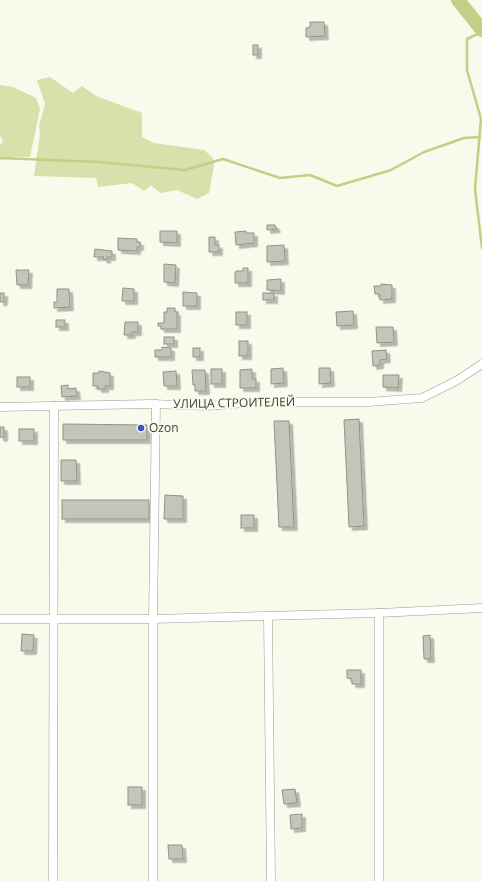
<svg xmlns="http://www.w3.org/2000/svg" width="482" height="881" viewBox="0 0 482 881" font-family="'Open Sans',sans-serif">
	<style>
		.green { fill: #d6e1ac }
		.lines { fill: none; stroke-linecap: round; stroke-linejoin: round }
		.stream { stroke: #c2d086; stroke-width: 2.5 }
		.river { stroke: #c2d086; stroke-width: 14 }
		.building { fill: #c2c5b7; stroke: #909386; filter: url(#shadow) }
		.street-casing { stroke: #999c8e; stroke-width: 9 }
		.street { stroke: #fff; stroke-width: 8 }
		.poi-dot { fill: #3656c7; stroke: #f7fbec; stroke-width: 1.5 }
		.labels { text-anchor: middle; stroke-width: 4; stroke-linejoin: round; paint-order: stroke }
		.street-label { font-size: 12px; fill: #3c3d37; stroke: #f7fbec }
		.poi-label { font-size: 12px; fill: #3c3d37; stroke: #f7fbec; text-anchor: start }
	</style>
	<defs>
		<filter id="shadow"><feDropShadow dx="3.5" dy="3.5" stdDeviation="0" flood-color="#0004"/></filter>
	</defs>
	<rect width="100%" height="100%" fill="#f7fbec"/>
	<g class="green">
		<polygon points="50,77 73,93 82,86 96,96 142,113 142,137 154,143 204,150 213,158 214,166 209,193 197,199 177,190 160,193 151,185 144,191 132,183 98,187 96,178 34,176 40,134 39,125 45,104 37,80"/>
		<polygon points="0,85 13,87 36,98 40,109 30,157 6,157 0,161 0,145 3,141 0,136"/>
	</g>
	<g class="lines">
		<g class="stream">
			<polyline points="482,32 467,39 467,70 481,119 475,189 482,248"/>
			<polyline points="0,158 99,162 185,170 223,159 280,178 310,175 337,186 391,170 424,152 447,144 464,138 480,137"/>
		</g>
		<polyline class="river" points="458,0 482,30"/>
	</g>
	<g class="building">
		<polygon points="310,22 324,22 325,36 306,37 306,28 310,27"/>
		<rect x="253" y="45" width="5" height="10"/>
		<polygon points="267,225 275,225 277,229 267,230"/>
		<polygon points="160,231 177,231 177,243 160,242"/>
		<polygon points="246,231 246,233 254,233 254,243 236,245 235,232"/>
		<polygon points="209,237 215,237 215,245 219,245 219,252 209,252"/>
		<polygon points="118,238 137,239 137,242 140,242 140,247 137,247 137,251 118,250"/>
		<polygon points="284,245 285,261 267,262 267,246"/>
		<polygon points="95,249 112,251 112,257 107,257 107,260 103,259 104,257 94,257"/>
		<polygon points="164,264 176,265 175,283 164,282"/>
		<polygon points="243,268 248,268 248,283 235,283 235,273 236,271 243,271"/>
		<polygon points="16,270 29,270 28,285 17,285"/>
		<polygon points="281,279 281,291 267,290 267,280"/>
		<polygon points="381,284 392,285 392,299 380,300 380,294 375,294 374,286 381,286"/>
		<polygon points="123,288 134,289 134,301 122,301"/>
		<polygon points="57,289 69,289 70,307 54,308 54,302 57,302"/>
		<polygon points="183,292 197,293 197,306 183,306"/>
		<rect x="0" y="293" width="4" height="9"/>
		<rect x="263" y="293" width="11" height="7"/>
		<polygon points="167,308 175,308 175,312 177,312 177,329 161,329 161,326 158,326 158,323 164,323 164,312 167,312"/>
		<polygon points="353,311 354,325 337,326 336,312"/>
		<rect x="236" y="312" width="11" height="13"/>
		<rect x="56" y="320" width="9" height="7"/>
		<polygon points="125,322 138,322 138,332 132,332 132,335 124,335"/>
		<polygon points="376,327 393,327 394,342 377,343"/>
		<rect x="164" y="337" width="10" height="7"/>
		<rect x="239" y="341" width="9" height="15"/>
		<polygon points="162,347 171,348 171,357 155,357 155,350 162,350"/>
		<rect x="193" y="348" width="7" height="9"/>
		<polygon points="386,350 387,359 380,360 380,365 373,366 372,351"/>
		<polygon points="283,368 284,383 271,384 271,369"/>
		<polygon points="319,368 330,368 331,383 319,384"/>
		<rect x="211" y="369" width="11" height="15"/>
		<polygon points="252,369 252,379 256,379 256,388 240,388 240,370"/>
		<polygon points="192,370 205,370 206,391 195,391 195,385 193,385"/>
		<polygon points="99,371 110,373 110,386 105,386 105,389 98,389 98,386 93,386 93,373 99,373"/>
		<polygon points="176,371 177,386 164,386 163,372"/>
		<polygon points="383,375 399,375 398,388 383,387"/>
		<rect x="17" y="377" width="13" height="10"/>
		<polygon points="68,385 68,389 76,388 77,396 62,397 61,386"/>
		<polygon points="359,419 364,526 349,527 344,420"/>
		<polygon points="274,421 289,421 294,527 279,527"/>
		<polygon points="63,424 147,425 147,440 63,440"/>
		<polygon points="0,427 4,427 4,438 0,437"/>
		<rect x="19" y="429" width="15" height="12"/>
		<polygon points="61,460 76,460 77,481 61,481"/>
		<polygon points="165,495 183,496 183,519 164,519"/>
		<rect x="62" y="500" width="87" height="19"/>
		<rect x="241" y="515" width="13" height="13"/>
		<polygon points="22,634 34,635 33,651 21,651"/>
		<polygon points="430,635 431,659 424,659 423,636"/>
		<polygon points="347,670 361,670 361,684 352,684 352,679 347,678"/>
		<rect x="128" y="787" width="14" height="18"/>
		<polygon points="295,789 297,803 284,804 282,790"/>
		<polygon points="302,814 302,828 291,829 290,815"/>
		<polygon points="168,845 182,845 183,859 169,859"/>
	</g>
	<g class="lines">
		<g class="street-casing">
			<g id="street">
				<polyline points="0,407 151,404 206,406 260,402 368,402 422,398 456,381 482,364"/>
				<polyline points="379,613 379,881"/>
				<polyline points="268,616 271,881"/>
				<polyline points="0,619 153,619 379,613 482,608"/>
				<polyline points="53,881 54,406"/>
				<polyline points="153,881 153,619 156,404"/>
			</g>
		</g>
		<use href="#street" class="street"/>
	</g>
	<circle class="poi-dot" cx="141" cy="428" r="4"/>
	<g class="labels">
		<g class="street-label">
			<text transform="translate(234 403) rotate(-1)" y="4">УЛИЦА СТРОИТЕЛЕЙ</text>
		</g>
		<g class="poi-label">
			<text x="149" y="432">Ozon</text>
		</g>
	</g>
</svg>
